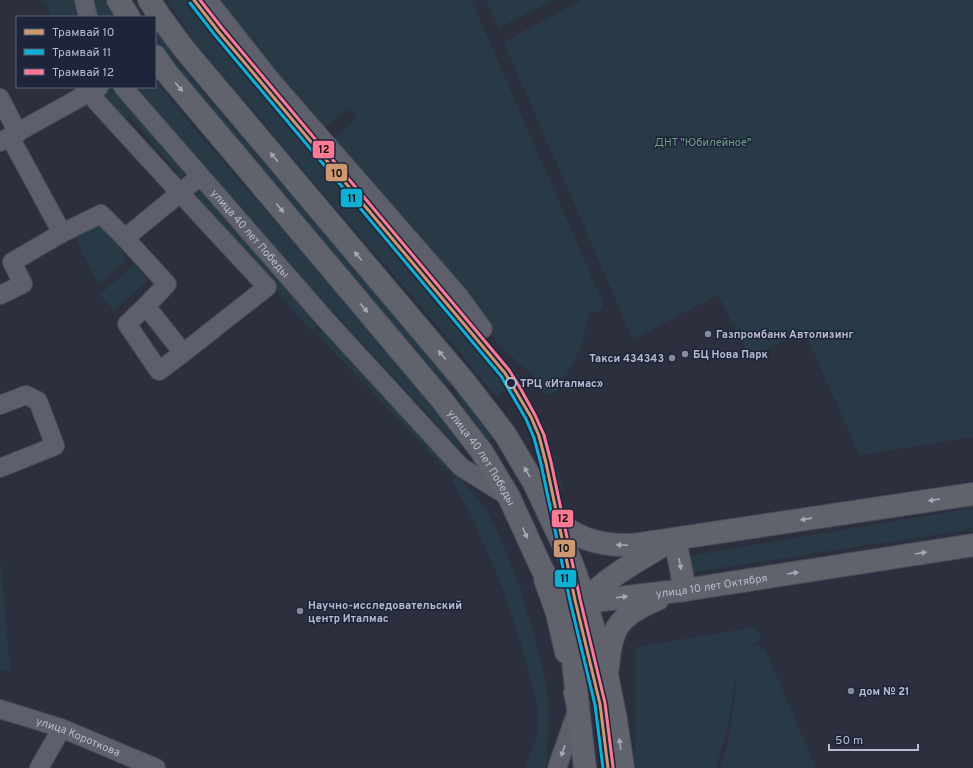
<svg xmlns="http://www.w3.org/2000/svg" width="973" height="768" viewBox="0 0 973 768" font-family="Overpass,sans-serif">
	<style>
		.green { fill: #283a45 }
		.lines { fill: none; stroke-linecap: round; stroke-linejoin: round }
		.minor-casing { stroke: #494c57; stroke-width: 20 }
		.major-casing { stroke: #4a4d5a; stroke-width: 24 }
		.minor { stroke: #5d606b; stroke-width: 18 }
		.major { stroke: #60626c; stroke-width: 22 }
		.tram-1-casing { stroke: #1e243a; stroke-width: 6 }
		.tram-2-casing { stroke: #1e243a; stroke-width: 6 }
		.tram-3-casing { stroke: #1e243a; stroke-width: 6 }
		.tram-1 { stroke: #cd976f; stroke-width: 3 }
		.tram-2 { stroke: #0dafd3; stroke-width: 3 }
		.tram-3 { stroke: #fe7a93; stroke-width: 3 }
		.oneway { fill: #a6a9ba }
		.oneway2 { fill: #a5a9ba }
		.poi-dot { fill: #868a9c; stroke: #1e243a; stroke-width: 1.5 }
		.stop-dot { fill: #1e243a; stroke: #b7bbce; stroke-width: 2 }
		.labels { text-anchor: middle; stroke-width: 3; stroke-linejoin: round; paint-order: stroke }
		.park-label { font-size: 11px; fill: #6ca183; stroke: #1e243a }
		.street-label { font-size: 11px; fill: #b7bbce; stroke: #1e243a }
		.poi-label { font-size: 11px; font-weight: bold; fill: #b7bbce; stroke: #1e243a; text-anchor: start }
		.stop-label { font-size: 11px; font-weight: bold; fill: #b7bbce; stroke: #1e243a; text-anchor: start }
		.line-badge { stroke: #1e243a; stroke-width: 1.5 }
		.pale-badge-label { font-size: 11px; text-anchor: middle; font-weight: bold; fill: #111 }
	</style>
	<rect width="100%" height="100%" fill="#2c303e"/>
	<g class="green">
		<polygon points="43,0 79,0 83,17 52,17"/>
		<polygon points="92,0 106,0 116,17 97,17"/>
		<polygon points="166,0 201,0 455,300 491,350 520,376 496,397 447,337 321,191 197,45"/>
		<polygon points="216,0 471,0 603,303 601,309 597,312 590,311 580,349 558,390 546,396 532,374 498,345 489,328 331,141 357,117 349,108 321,130"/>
		<polygon points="486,0 553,0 499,28"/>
		<polygon points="582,0 973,0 973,437 860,455 804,331 750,357 718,295 633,339 504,42"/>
		<polygon points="155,27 178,63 441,370 452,384 449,387 436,374 172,67 155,41"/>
		<polygon points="155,80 193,127 394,358 462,446 459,448 201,169 134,87 155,87"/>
		<polygon points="110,90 117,92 320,324 311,331 130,117 123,122 101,93"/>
		<polygon points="100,222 119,244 125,261 98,284 74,234"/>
		<polygon points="134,264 148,280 114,310 100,295"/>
		<polygon points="325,328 451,467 447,471 318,335"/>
		<polygon points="459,393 493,438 489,441 455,395"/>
		<polygon points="540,422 555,461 564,492 554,479 536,424"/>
		<polygon points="457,476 486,509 501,540 521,590 544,672 549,709 546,768 525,768 537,737 537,701 521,645 505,593 475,523 452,480"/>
		<polygon points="973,508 973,529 692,572 689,556"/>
		<polygon points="0,555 10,672 0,669"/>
		<polygon points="756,627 761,638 752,646 758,645 765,649 816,768 721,768 731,730 737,670 727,728 716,768 635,768 636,647"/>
	</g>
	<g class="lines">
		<g class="minor-casing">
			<g id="minor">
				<polyline points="84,0 88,17"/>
				<polyline points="208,0 271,80 433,266 459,296 483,329"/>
				<path id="s1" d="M123,87L326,320L461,467L509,497"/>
				<polyline points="0,98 18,133"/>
				<polyline points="10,137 62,233 101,214 125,238 180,193 96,101 90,92"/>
				<polyline points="0,142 99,87"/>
				<polyline points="125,238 167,284 146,306 183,353 267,287 180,193 200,176"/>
				<polyline points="0,295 23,284 12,262 62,233"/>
				<polyline points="146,306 127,324 159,371 183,353"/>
				<polyline points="0,405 26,395 38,401 55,446 0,468"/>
				<path id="s2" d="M0,709L61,728L156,768"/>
				<polyline points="39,768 55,740 61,728"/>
				<polyline points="557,768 578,708"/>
			</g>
		</g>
		<g class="major-casing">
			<g id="major">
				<polyline points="118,0 129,17"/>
				<polyline points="149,0 161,18 184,49 464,381 505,434 534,483 571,561 586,602 607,675 616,720 623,768"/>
				<path id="s3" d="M155,56L166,72L442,400L482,452L509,497L542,569L549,581L564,596L580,601L586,602L685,590L973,545"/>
				<path d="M552,515C572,539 603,546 633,545L973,494"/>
				<polyline points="675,539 685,590"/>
				<polyline points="545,579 557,613 566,652"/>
				<path d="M608,667C611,626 620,615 658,599"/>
				<polyline points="575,693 578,707 585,768"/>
				<path d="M578,707C576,685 570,650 574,628C581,587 636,563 667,543"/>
			</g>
		</g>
		<use href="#minor" class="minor"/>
		<use href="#major" class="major"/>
		<g class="tram-1-casing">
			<polyline id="tram-1" points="194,0 218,31 505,373 531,417 539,436 546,463 575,600 600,704 608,768"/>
		</g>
		<g class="tram-2-casing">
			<polyline id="tram-2" points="190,3 214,34 501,376 526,419 534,438 541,464 570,601 595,705 603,768"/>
		</g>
		<g class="tram-3-casing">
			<polyline id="tram-3" points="200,0 222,28 509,370 519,386 535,415 544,435 551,462 580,599 605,703 613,767"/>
		</g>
		<use href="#tram-1" class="tram-1"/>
		<use href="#tram-2" class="tram-2"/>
		<use href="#tram-3" class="tram-3"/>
	</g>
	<defs><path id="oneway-solid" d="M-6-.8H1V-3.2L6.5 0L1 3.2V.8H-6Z"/></defs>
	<g class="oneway">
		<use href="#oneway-solid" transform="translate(179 87) rotate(50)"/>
		<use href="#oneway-solid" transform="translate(274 157) rotate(-130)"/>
		<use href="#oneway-solid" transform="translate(280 208) rotate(50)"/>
		<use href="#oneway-solid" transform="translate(358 256) rotate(-130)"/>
		<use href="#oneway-solid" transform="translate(364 308) rotate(50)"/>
		<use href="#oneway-solid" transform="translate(442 355) rotate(-130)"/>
		<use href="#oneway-solid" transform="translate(527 472) rotate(-120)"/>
		<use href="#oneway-solid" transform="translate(934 500) rotate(171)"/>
		<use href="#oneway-solid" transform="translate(806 519) rotate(172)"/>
		<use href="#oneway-solid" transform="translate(525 533) rotate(66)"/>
		<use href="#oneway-solid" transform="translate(622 545) rotate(-178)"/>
		<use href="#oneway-solid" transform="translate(921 553) rotate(-9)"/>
		<use href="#oneway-solid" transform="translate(680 564) rotate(79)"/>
		<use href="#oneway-solid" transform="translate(793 573) rotate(-9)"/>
		<use href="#oneway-solid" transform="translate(622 597) rotate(-7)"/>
		<use href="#oneway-solid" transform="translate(620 744) rotate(-98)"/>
	</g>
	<use class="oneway2" href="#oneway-solid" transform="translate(563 751) rotate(109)"/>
	<g class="poi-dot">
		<circle cx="708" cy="334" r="4"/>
		<circle cx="685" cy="354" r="4"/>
		<circle cx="672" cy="358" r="4"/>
		<circle cx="300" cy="611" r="4"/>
		<circle cx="851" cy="691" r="4"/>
	</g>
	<circle class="stop-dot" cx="511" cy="383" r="5"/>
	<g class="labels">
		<g class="park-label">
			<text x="703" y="146">ДНТ "Юбилейное"</text>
		</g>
		<g class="street-label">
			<text dy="4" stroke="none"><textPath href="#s1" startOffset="194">улица 40 лет Победы</textPath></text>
			<text dy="4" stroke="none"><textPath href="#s3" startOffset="518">улица 40 лет Победы</textPath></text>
			<text dy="4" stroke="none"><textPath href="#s3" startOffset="830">улица 10 лет Октября</textPath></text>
			<text dy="4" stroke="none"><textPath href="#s2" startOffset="83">улица Короткова</textPath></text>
		</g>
		<g class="poi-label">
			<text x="716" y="338">Газпромбанк Автолизинг</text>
			<text x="693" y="358">БЦ Нова Парк</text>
			<text x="664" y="362" text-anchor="end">Такси 434343</text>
			<text x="308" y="609">Научно-исследовательский<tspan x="308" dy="13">центр Италмас</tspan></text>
			<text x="859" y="695">дом № 21</text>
		</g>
		<g class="stop-label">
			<text x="520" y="387">ТРЦ «Италмас»</text>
		</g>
	</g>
	<g class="line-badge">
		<rect x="312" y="140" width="23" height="19" rx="4" fill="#fe7a93"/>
		<rect x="325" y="163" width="23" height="19" rx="4" fill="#cd976f"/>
		<rect x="340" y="188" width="23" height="20" rx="4" fill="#0dafd3"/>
		<rect x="551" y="509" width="23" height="19" rx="4" fill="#fe7a93"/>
		<rect x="553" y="539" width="23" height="19" rx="4" fill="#cd976f"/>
		<rect x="554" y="569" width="23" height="19" rx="4" fill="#0dafd3"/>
	</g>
	<g class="pale-badge-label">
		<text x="324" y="153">12</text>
		<text x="337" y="177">10</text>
		<text x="352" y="202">11</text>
		<text x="563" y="522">12</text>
		<text x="564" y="552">10</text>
		<text x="565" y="582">11</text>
	</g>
	<rect x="16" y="16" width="140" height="72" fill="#1e243a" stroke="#5b6075"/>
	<rect x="24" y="29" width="20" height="6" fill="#cd976f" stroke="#5b6075"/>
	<text x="52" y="36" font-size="12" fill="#b7bbce">Трамвай 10</text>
	<rect x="24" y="49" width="20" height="6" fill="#0dafd3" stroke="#5b6075"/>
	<text x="52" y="56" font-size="12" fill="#b7bbce">Трамвай 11</text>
	<rect x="24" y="69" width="20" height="6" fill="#fe7a93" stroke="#5b6075"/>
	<text x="52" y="76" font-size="12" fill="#b7bbce">Трамвай 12</text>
	<path d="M829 744v6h89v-6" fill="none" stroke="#b7bbce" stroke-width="2"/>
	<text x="835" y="744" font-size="12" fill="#b7bbce" stroke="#1e243a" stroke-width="3" paint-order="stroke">50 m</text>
</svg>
